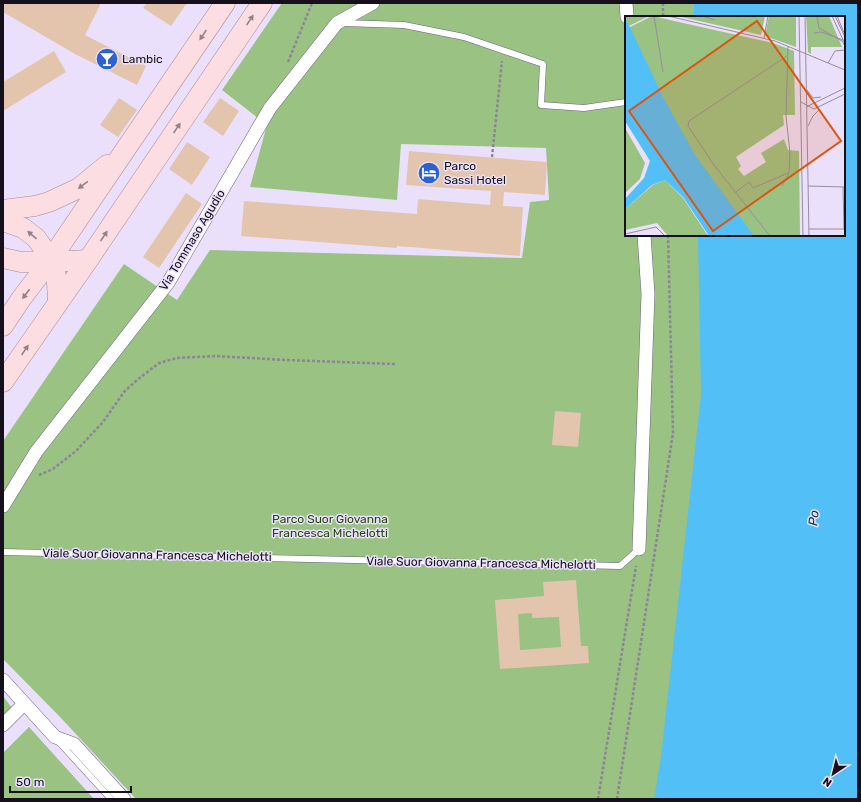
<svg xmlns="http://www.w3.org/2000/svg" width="861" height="802" viewBox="0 0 861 802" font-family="Rubik,sans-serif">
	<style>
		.green { fill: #99c283 }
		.water { fill: #53bff7 }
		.building { fill: #e3c5ae; fill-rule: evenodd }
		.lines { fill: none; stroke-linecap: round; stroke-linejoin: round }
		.lane-casing { stroke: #6d617d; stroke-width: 7 }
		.street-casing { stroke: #6d617d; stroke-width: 14 }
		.primary-casing { stroke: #aa868f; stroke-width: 21 }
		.path { stroke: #8d8498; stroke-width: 2.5; stroke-dasharray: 3 2; stroke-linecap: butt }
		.lane { stroke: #fff; stroke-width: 6 }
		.street { stroke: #fff; stroke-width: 13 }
		.primary { stroke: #fcdde2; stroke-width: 20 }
		.oneway { fill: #948188 }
		.labels { text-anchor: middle; stroke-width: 3; stroke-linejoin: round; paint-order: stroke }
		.poi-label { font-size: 12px; fill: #15101b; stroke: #ebe0fb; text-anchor: start }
		.street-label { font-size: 12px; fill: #15101b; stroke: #ebe0fb }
		.park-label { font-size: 12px; fill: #26470c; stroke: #ebe0fb }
		.water-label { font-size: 13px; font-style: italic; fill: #013249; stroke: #ebe0fb }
		.inset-road { fill: none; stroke: #958da1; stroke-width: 1 }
		.view { fill: #dd550d; fill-opacity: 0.15; stroke: #dd550d; stroke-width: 2 }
		.inset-edge { fill: none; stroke: #15101b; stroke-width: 2 }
	</style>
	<rect width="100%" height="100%" fill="#ebe0fb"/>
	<g class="green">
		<polygon points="282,3 717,3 717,17 626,17 626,235 723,235 676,799 136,799 62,719 3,659 3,441 124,264 177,300 210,250 522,258 530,202 549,200 546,148 401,144 397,200 250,187 267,125 222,90"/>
		<polygon points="3,696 12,708 3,717"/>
		<polygon points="29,727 94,799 3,799 3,753"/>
	</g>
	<polygon class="water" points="694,3 858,3 858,799 654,799 661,757 701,395 698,235 844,235 844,17 694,17"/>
	<g class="building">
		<polygon points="3,3 101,3 85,35 146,66 137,85 75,54 3,12"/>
		<polygon points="147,3 187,3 171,26 143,8"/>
		<polygon points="54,51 66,72 3,111 3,82"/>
		<polygon points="119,98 137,110 118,137 100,125"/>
		<polygon points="220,98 239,111 223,136 203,122"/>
		<polygon points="187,142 210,157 192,185 169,169"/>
		<polygon points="409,151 547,162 545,195 504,192 503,206 523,207 520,256 397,246 397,248 241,236 244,201 417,214 418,199 490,205 491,191 406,185"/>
		<polygon points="186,193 202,204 159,268 143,257"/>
		<polygon points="555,411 581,413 578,447 552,445"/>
		<path d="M576,580L581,646H588L589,663L500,669L495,600L544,596L543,582ZM532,613V618L559,617L561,647L520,650L518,614Z"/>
	</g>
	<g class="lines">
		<g class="lane-casing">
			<g id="lane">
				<polyline points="343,23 404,25 464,37 543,64 541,105 584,108 626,102"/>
				<polyline points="3,552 620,566 639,549"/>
				<polyline points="59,742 111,799"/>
			</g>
		</g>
		<g class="street-casing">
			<g id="street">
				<polyline points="626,3 627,17"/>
				<polyline points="3,506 36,452 168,283 270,108 337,23 373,3"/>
				<polyline points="639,549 648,294 644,235"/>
				<polyline points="3,680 55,737 74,744 124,799"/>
				<polyline points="3,725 24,704"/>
			</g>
		</g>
		<g class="primary-casing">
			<g id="primary">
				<polyline points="3,210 35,206 49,202 79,188 107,165"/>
				<polyline points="3,221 23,228 36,238 46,252 49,262 55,273 57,282 58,302"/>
				<polyline points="3,258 21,262 49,262 88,260"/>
				<polyline points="3,326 21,299 49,262 225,3"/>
				<polyline points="3,382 88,260 262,3"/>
			</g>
		</g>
		<g class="path">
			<polyline points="663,3 663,17"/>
			<polyline points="288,62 312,3"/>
			<polyline points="492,157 502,61"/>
			<polyline points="39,475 53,469 76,451 103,422 124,392 137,380 159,363 177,358 215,356 286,360 395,364"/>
			<polyline points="598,799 636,566"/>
			<polyline points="617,799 673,433 668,235"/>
		</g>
		<use href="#lane" class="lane"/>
		<use href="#street" class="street"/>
		<use href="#primary" class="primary"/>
	</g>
	<defs><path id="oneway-solid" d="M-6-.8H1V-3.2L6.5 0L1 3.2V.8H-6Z"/></defs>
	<g class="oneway">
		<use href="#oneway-solid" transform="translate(250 20) rotate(-56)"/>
		<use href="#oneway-solid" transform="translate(203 35) rotate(124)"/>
		<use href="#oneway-solid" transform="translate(177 128) rotate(-56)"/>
		<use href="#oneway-solid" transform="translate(83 185) rotate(143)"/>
		<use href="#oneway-solid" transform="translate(32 235) rotate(-139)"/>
		<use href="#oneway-solid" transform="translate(104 236) rotate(-56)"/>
		<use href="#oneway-solid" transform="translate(26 294) rotate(127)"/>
		<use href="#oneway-solid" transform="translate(25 350) rotate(-56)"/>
	</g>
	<defs>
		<g id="bar-disc" transform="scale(1.15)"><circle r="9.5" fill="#2d62d0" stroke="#ebe0fb"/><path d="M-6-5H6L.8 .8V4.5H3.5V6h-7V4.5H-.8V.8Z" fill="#fff"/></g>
		<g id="hotel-disc" transform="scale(1.15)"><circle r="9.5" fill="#2d62d0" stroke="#ebe0fb"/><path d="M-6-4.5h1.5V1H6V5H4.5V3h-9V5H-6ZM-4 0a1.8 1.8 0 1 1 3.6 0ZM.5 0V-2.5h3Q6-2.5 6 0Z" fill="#fff"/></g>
	</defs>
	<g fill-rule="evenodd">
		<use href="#bar-disc" x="107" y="59"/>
		<use href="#hotel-disc" x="429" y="173"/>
	</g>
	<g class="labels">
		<g class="poi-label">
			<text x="122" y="63">Lambic</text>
			<text x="444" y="170">Parco<tspan x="444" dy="14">Sassi Hotel</tspan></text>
		</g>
		<g class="street-label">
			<text transform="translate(192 240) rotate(-59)" y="4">Via Tommaso Agudio</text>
			<text transform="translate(157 555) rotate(1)" y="4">Viale Suor Giovanna Francesca Michelotti</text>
			<text transform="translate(481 563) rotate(1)" y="4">Viale Suor Giovanna Francesca Michelotti</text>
		</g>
		<g class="park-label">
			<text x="330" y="523">Parco Suor Giovanna<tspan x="330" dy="14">Francesca Michelotti</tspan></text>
		</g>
		<g class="water-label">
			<text transform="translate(813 518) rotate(-84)" y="5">Po</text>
		</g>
	</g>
	<g transform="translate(625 16)">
		<rect width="220" height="220" fill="#ebe0fb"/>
		<path d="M0,0H24L4,10ZM27,0L148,27L169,35L170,99H158L159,109L111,141L116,150L113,153L119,160L141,146L136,137L159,123L163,134L174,135L175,220H123L72,149L1,13ZM52,0H140L136,19ZM144,0H171V31L140,20ZM181,0H204L217,31H186V38L183,36ZM0,112L20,147L15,163L0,177ZM40,164L58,182L83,220H43L32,207L0,214V193L28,169Z" fill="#99c283"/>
		<path d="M0,1L38,81L70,139L129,220H84L58,181L40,164L27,169L0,193V183L19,162L25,145L0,105Z" fill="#53bff7"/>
		<path class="inset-road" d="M29,0L38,56M43,0L150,25L220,54M77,0L90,4M174,0L178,220M180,0L184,220M192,0L194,12L217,25L220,30M207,0L220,28M210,0L220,21M212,0L220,19M189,17L196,16L218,24M139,22L143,0M203,47L210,35L220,34M182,74L188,82L196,81M176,86L189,93L220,78M181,91L220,72M183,110L188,100L195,93M157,170L164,157L165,137L161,100L163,30M183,170L219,171M111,176L124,166L128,172L163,157M184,213H219L218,171M0,218L31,211L40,220M145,220L89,149L63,110L64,105L162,40"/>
		<path class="view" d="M132,5L216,125L88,215L4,95Z"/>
		<rect width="220" height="220" class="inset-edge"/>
	</g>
	<rect width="861" height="802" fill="none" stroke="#15101b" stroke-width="8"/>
	<g transform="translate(833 774) rotate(215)" stroke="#ebe0fb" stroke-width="3" paint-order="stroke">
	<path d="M0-3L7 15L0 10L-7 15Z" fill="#15101b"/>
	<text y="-6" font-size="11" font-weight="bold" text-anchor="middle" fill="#15101b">N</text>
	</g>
	<path d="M10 786v6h121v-6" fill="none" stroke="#15101b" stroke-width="2"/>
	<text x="16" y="786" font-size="12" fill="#15101b" stroke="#ebe0fb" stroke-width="3" paint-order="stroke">50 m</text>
</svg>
